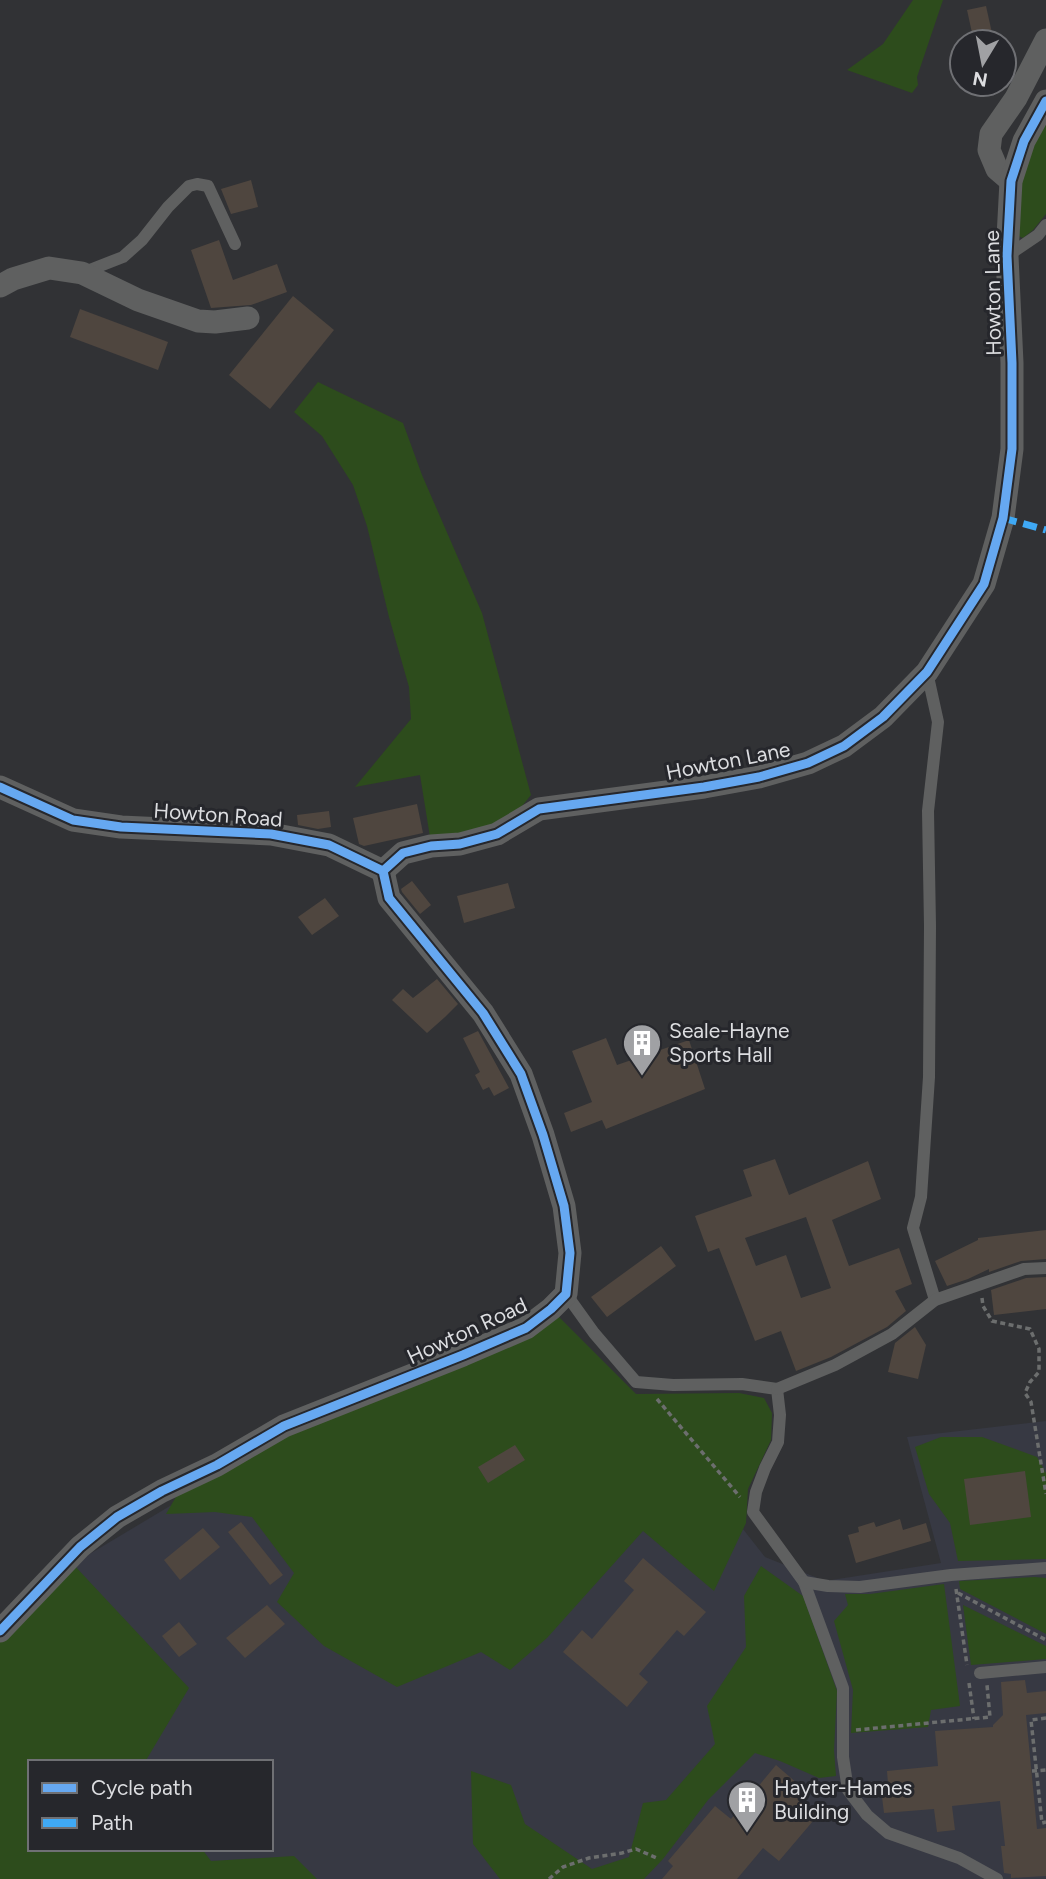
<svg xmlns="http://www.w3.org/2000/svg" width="1046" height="1879" viewBox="0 0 1046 1879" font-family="Figtree,sans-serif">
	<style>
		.built { fill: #373943 }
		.green { fill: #2d4c1c }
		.building { fill: #4f463f; fill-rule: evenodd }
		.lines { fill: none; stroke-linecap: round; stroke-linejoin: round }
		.path { stroke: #6c6e6e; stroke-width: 3.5; stroke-dasharray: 5 3.5; stroke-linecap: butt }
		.service { stroke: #5f6060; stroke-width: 12 }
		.minor { stroke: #5f6060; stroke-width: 23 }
		.quiet { stroke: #3fa9f5; stroke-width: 7; stroke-dasharray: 14 7; stroke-linecap: butt }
		.cycleway-casing { stroke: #26272c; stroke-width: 13 }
		.cycleway { stroke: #66a8f1; stroke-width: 9 }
		.labels { text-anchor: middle; stroke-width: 6; stroke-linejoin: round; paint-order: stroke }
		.street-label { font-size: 21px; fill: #dcdde0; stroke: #26272c }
		.poi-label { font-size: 21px; fill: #dcdde0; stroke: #26272c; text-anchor: start }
	</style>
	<rect width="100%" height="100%" fill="#313235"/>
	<polygon class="built" points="658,1421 765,1557 825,1581 941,1563 907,1437 1046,1421 1046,1879 119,1879 101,1849 271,1849 271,1762 48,1762 73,1564 287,1436"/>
	<g class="green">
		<polygon points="913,0 943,0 917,77 918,85 912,93 847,70 883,44"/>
		<polygon points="1046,113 1046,214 1033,230 1023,238 1016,235 1018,187"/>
		<polygon points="318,382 403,423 422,475 482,613 531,795 518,811 492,825 466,836 430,837 420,775 355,787 411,719 409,687 389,617 367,526 353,485 322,436 294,412"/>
		<polygon points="558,1316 636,1394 739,1393 764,1398 772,1413 771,1440 748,1489 746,1523 714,1591 643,1531 547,1638 510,1670 481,1652 397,1687 324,1646 277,1602 294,1573 252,1517 215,1512 166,1514 177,1495 285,1432"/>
		<polygon points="941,1437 982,1437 1037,1457 1046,1473 1046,1559 958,1561 950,1523 929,1494 915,1447"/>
		<polygon points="73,1564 189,1688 145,1762 30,1762 30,1849 202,1849 211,1861 294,1856 317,1879 0,1879 0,1639"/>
		<polygon points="761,1566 803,1596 837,1691 834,1750 836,1776 819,1778 780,1761 755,1753 708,1800 663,1859 644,1879 500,1879 473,1844 471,1771 511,1785 525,1824 592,1869 629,1857 643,1803 666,1800 715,1744 707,1706 746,1647 744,1596"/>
		<polygon points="1035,1577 1046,1578 1046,1634 960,1589 959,1581"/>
		<polygon points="944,1584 960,1706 931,1710 928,1727 851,1733 853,1690 834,1621 848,1605 845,1594 870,1594"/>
		<polygon points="963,1605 1046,1646 1046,1659 971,1665"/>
	</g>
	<g class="building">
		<polygon points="986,6 994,42 974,42 967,10"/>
		<polygon points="251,180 258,207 231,214 221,189"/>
		<polygon points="219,240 233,280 277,264 287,292 251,305 211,308 191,250"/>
		<polygon points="293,296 334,330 270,409 229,375"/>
		<polygon points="80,309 168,342 158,370 70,337"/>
		<polygon points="417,804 423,833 364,846 359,844 353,818"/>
		<polygon points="329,811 331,827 318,829 298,825 297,815"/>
		<polygon points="412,881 431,905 420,914 402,892 401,889"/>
		<polygon points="508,883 515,908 464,923 457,896"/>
		<polygon points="325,898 339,916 312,935 298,917"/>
		<polygon points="437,979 458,1004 445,1017 427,1033 392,1000 403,989 413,998"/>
		<polygon points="478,1031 509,1088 494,1096 489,1087 483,1090 475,1075 480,1072 463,1038"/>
		<polygon points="606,1038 617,1065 689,1040 705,1089 606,1129 602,1120 571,1132 564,1113 592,1102 572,1051"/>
		<path d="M775,1159L789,1195L868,1161L881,1199L832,1220L849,1266L899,1248L912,1284L895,1291L906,1311L887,1327L831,1357L796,1371L781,1331L755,1341L719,1248L708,1252L695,1216L752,1196L743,1170ZM806,1217L831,1288L801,1298L786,1255L756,1266L745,1238Z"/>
		<polygon points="1046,1230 1046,1259 1021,1261 989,1272 989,1269 968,1279 947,1286 935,1261 978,1240 978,1238"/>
		<polygon points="661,1246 676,1266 607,1317 591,1297"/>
		<polygon points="1046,1277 1046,1309 994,1315 991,1290 1026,1278"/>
		<polygon points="915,1327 926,1345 918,1379 888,1372 895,1343"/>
		<polygon points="515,1445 525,1460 488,1483 478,1467"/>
		<polygon points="1025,1471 1031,1517 970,1525 964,1479"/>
		<polygon points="900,1519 903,1530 926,1523 931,1541 856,1563 848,1535 859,1532 858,1527 874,1522 876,1527"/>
		<polygon points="241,1522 283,1575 270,1585 228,1532"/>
		<polygon points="203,1528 220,1547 180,1580 164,1560"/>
		<polygon points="643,1558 706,1612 684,1636 677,1630 639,1674 648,1682 627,1707 563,1652 582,1630 592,1639 634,1590 624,1581"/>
		<polygon points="267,1605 285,1624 245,1658 226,1638"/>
		<polygon points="179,1622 197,1644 179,1657 162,1636"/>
		<polygon points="1025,1680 1027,1693 1046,1691 1046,1713 1026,1715 1037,1829 1046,1828 1046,1876 1011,1878 1011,1874 1004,1873 1001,1846 1005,1846 1000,1801 952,1806 955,1830 937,1832 934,1809 884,1813 882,1797 889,1797 887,1771 938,1766 935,1731 993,1727 993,1725 1003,1715 1001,1682"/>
		<polygon points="776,1765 805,1790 799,1798 819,1814 779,1861 763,1848 737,1879 662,1879 673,1866 668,1861 715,1806 731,1819"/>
	</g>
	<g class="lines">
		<g class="path">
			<polyline points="982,1298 983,1306 992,1321 1030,1329 1039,1349 1039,1372 1030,1382 1025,1393 1031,1402 1046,1494"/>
			<polyline points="657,1399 740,1497"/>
			<polyline points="956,1589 967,1665"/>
			<polyline points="958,1593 1046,1640"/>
			<polyline points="969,1683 974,1719"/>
			<polyline points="1046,1718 1031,1720 1042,1823 1046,1822"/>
			<polyline points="856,1730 990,1717 987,1685"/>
			<polyline points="1032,1771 1046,1770"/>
			<polyline points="549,1879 563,1867 589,1858 622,1853 636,1849 659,1859"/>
		</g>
		<g class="service">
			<polyline points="1007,256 1038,235 1046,225"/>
			<polyline points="82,273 123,257 142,240 168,207 189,186 197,184 208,186 235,244"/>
			<polyline points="927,672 938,722 928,811 930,926 929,1077 921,1197 913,1228 935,1300"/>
			<polyline points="566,1294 594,1333 636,1382 673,1385 742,1384 777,1389 780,1415 778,1442 765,1468 756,1492 753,1512 804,1582 843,1688 843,1757 848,1790 867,1815 888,1833 959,1858 997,1879"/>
			<polyline points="777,1389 835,1365 892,1334 935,1300 1024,1269 1046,1268"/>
			<polyline points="804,1582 828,1586 860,1587 951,1575 1046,1568"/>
			<polyline points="980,1673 1046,1667"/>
		</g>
		<g class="minor">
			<polyline points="1011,181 997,169 989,150 991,134 1016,98 1046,40"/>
			<polyline points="0,286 13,279 49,268 82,273 138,300 198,321 215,322 248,318"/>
			<polyline points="0,787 73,820 121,827 271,834 329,845 383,871 389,898 483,1013 521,1074 543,1135 564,1206 570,1253 566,1294 551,1309 526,1328 463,1355 284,1426 217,1465 162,1491 117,1517 80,1547 0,1631"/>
			<polyline points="383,871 403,853 431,846 460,844 497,834 539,809 704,787 759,777 808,763 844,746 883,717 927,672 984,584 1003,518 1012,449 1012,363 1007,256 1011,181 1024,141 1046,101"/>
		</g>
		<polyline class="quiet" points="1003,518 1046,530"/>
		<g class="cycleway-casing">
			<g id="cycleway">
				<polyline points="0,787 73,820 121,827 271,834 329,845 383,871 389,898 483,1013 521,1074 543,1135 564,1206 570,1253 566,1294 551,1309 526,1328 463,1355 284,1426 217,1465 162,1491 117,1517 80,1547 0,1631"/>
				<polyline points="383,871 403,853 431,846 460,844 497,834 539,809 704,787 759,777 808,763 844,746 883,717 927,672 984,584 1003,518 1012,449 1012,363 1007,256 1011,181 1024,141 1046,101"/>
			</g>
		</g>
		<use href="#cycleway" class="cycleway"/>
	</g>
	<defs>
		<g id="building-pin" transform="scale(2.0125)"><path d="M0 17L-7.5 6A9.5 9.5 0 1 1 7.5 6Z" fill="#a0a1a4" stroke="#26272c"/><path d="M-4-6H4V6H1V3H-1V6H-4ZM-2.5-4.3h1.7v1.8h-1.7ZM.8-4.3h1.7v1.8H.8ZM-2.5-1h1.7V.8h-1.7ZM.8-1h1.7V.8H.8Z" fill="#fff"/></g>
	</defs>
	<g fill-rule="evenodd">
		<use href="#building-pin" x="642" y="1043"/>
		<use href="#building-pin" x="747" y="1800"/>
	</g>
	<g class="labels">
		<g class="street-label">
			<text transform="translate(993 293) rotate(-91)" y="7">Howton Lane</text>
			<text transform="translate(728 761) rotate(-11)" y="7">Howton Lane</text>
			<text transform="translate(218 815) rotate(4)" y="7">Howton Road</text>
			<text transform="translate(467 1331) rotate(-25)" y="7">Howton Road</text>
		</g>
		<g class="poi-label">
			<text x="669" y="1038">Seale-Hayne<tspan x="669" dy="24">Sports Hall</tspan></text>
			<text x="774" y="1795">Hayter-Hames<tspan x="774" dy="24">Building</tspan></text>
		</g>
	</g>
	<rect x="28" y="1760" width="245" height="91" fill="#26272c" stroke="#6f7074" stroke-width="2"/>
	<rect x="42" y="1783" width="35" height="10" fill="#66a8f1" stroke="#6f7074" stroke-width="2"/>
	<text x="91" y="1795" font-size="21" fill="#dcdde0">Cycle path</text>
	<rect x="42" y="1818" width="35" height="10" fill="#3fa9f5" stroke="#6f7074" stroke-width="2"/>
	<text x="91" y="1830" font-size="21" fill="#dcdde0">Path</text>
	<g transform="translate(983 63) rotate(190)"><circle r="33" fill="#26272c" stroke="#6f7074" stroke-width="2"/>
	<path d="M0-5L12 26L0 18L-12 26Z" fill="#a0a1a4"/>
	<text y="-10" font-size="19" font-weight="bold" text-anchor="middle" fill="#dcdde0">N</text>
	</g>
</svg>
